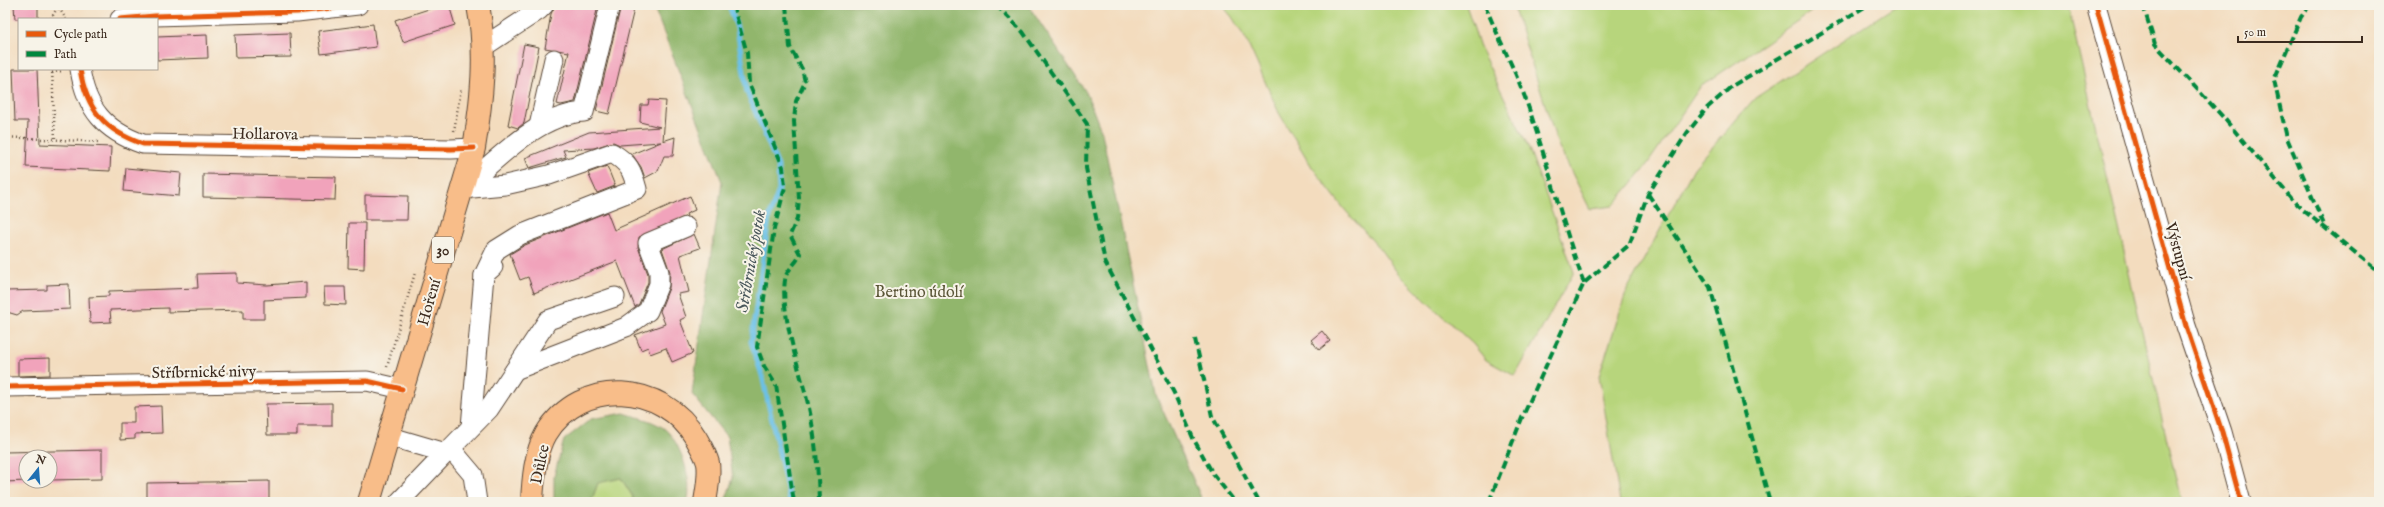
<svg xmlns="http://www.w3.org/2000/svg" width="2384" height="507" viewBox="0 0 2384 507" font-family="'IM FELL English',serif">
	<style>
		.green { fill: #b7d57c; stroke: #79804d }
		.forest { fill: #91b66c; stroke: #667045 }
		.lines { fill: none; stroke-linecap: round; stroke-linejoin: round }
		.stream { stroke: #6bc1e8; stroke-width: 5 }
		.building { fill: #f1a3bb }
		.minor-casing { stroke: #574536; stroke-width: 21 }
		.major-casing { stroke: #574536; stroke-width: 24 }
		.path { stroke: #574536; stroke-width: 2.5; stroke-dasharray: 1 3; stroke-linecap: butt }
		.minor { stroke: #fff; stroke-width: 19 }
		.major { stroke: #f8bd89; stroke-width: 22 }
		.quiet { stroke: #00873e; stroke-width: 4; stroke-dasharray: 8 4; stroke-linecap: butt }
		.cycleway-casing { stroke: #f7f3e8; stroke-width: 8 }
		.cycleway { stroke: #e8590c; stroke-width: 5 }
		.labels { text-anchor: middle; stroke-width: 4; stroke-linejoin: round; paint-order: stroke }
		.shield { fill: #f7f3e8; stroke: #73665b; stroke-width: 1 }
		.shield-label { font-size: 15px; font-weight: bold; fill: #3b2a1e }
		.street-label { font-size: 16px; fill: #3b2a1e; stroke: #f7f3e8 }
		.park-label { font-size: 16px; fill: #5a5536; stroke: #f7f3e8 }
		.water-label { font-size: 17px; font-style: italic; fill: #49575b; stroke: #f7f3e8 }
	</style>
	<rect width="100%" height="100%" fill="#f7f3e8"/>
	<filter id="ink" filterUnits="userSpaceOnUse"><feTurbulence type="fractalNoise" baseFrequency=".025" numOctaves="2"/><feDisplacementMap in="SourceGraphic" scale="8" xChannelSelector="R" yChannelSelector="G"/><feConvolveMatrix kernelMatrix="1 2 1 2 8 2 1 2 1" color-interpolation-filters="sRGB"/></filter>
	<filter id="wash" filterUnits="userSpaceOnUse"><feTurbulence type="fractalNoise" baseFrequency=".012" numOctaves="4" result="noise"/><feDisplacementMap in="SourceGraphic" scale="16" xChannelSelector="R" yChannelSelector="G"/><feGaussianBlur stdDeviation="0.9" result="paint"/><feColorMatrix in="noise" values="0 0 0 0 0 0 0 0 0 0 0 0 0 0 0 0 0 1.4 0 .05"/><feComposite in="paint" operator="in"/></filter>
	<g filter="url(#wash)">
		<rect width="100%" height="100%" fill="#f3dcbe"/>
		<g class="green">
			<polygon points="1222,5 1466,5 1481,50 1528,146 1574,272 1515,376 1486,360 1473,344 1425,300 1397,272 1380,249 1345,210 1312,167 1279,113 1247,41 1232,17"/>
			<polygon points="1513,5 1821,5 1700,87 1644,169 1613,206 1590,209 1558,145"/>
			<polygon points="1897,5 2068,5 2181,502 1620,502 1599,376 1627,290 1694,168 1755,98"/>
			<polygon points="621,478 633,497 631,502 591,502 598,482"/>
		</g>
		<g class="forest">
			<polygon points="653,5 1028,5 1086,92 1102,133 1156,395 1203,502 725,502 733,478 727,437 692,394 722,182"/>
			<path d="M624,413C636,417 651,420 662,427C680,438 694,483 687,502H631L633,497L621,478L598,483L591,502H554V476L564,440L591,419Z"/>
		</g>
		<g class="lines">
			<polyline class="stream" points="729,5 737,28 747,92 778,166 779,190 769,217 751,342 762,375 790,502"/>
		</g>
		<g id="blocks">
			<g class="building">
				<polygon points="14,5 38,5 38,19 15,19"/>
				<polygon points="441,5 449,5 455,25 403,42 395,20"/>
				<polygon points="555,5 598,6 575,102 561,105 557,104 569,52 545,48 551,14"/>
				<polygon points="621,5 635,5 609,114 596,111"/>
				<polygon points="373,24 376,47 321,54 318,31"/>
				<polygon points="290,33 291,57 236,58 235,35"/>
				<polygon points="207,35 208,58 157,60 157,37"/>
				<polygon points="524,44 539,47 524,123 518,128 508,125"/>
				<polygon points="13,69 37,69 40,144 111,147 110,171 26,167 28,121 15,121"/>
				<polygon points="649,100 666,101 663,141 675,137 673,156 664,156 658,171 645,178 641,167 632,154 661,142 620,145 613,142 594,148 563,150 566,157 529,168 525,158 589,132 660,127 640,122 641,105 648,105"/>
				<polygon points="607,166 615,186 597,193 588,173"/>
				<polygon points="126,168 181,173 179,196 124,191"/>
				<polygon points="203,174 336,177 335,200 203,197"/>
				<polygon points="365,195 408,196 407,220 365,220"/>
				<polygon points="690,196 695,210 686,214 687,216 639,237 638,247 648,274 648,282 639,304 635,307 617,261 534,293 528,277 520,280 510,254 525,245 607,212 614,230"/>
				<polygon points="349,223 365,223 364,269 348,268"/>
				<polygon points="694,234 700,248 680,255 689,292 678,294 686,317 680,320 693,353 672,362 666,348 650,354 648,347 641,350 635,335 665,324 660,311 669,288 670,272 662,249"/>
				<polygon points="237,273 237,283 267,285 306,282 306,298 264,300 264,319 243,319 243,310 168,312 168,308 110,310 111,322 90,323 89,297 109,296 109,291 198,288 197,274"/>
				<polygon points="69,284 70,309 23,311 17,315 7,312 6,291 47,290 47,285"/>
				<polygon points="324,287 345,287 346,305 325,304"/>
				<polygon points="1322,331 1330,341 1319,350 1311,340"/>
				<polygon points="50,358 50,375 18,376 18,359"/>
				<polygon points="332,403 332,426 297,426 297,435 267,435 266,404"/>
				<polygon points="161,406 162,433 135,434 135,439 120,440 120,423 134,423 134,407"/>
				<polygon points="102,450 102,479 50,480 50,457 26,457 26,481 5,482 5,452"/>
				<polygon points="269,481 269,502 147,502 147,483"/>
			</g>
		</g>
	</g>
	<g filter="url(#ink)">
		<use href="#blocks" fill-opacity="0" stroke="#574536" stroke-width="1"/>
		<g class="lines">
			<g class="minor-casing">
				<g id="minor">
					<polyline points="2096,5 2186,326 2222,432 2241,502"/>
					<polyline points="120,19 155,16 297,12 358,5"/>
					<polyline points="483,47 539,10 544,5"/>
					<path d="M80,69C86,109 105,131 143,144L451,149L474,148"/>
					<polyline points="539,126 554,59"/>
					<path d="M484,275L496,250L520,235L637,189C632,170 629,163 612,153L549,175L505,185L462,189C497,160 537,115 584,112L610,5"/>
					<polyline points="515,370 626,327 648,311 659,284 659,272 648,243 686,227"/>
					<polyline points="5,387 367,381 402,389"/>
					<polyline points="471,427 484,275 493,267"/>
					<polyline points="388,436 446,453 489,409 548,320 615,297"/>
					<polyline points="451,449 473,475 477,502"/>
					<polyline points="399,502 446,453"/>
				</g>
			</g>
			<g class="major-casing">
				<g id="major">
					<path d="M369,502L474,148C482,100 487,53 478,5"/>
					<path d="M532,502C533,481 535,453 546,434C581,376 663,382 696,438C700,445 706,455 708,463C710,475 707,490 705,502"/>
				</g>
			</g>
			<g class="path">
				<polyline points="57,5 66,19"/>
				<polyline points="456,5 458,12"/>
				<polyline points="51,19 57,8"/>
				<polyline points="52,69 55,140"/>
				<polyline points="52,72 63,71"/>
				<polyline points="454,131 461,89"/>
				<polyline points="5,137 100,142"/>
				<polyline points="387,367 415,273"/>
			</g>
			<use href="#minor" class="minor"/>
			<use href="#major" class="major"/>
			<g class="quiet">
				<polyline points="733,5 747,53 749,83 783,167 785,187 774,229 757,347 764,366 776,385 794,502"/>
				<path d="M786,5L790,47L802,69L805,82L796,101L794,121L799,199L797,219L790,235L800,254C797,264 786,269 785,280C780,315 801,373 809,408C816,440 818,470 819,502"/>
				<polyline points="996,5 1023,32 1087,124 1086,168 1105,262 1174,393 1193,438 1213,474 1235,502"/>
				<path d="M1485,5C1498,38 1515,69 1527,103C1548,163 1562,224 1584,283"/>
				<polyline points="2143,5 2155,44 2223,117 2297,205 2379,272"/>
				<polyline points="2310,5 2301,17 2274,80 2287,138 2325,227"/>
				<polyline points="1648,194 1710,287 1770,502"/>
				<polyline points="1195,339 1212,416 1259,502"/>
				<polyline points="1489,502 1522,418 1584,283 1629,245 1648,194 1687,133 1707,108 1732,86 1868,5"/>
			</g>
			<g class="cycleway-casing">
				<g id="cycleway">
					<polyline points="2096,5 2186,326 2222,432 2241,502"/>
					<polyline points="120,19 155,16 297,12 358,5"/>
					<path d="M80,69C86,109 105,131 143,144L451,149L474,148"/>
					<polyline points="5,387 367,381 402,389"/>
				</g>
			</g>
			<use href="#cycleway" class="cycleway"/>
		</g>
	</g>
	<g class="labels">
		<rect class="shield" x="432" y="237" width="22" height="26" rx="3"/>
		<g class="shield-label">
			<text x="443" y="255">30</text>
		</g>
		<g class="street-label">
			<text transform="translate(265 133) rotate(1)" y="6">Hollarova</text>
			<text transform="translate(2179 251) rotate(74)" y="6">Výstupní</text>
			<text transform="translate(428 302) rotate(-74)" y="6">Hoření</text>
			<text transform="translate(204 371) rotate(-1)" y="6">Stříbrnické nivy</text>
			<text transform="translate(539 464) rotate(-78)" y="6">Důlce</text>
		</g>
		<g class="park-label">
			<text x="919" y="297">Bertino údolí</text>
		</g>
		<g class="water-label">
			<text transform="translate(750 261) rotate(-80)" y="6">Stříbrnický potok</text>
		</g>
	</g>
	<rect width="2384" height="507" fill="none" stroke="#f7f3e8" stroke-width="20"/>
	<rect x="18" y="18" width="140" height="52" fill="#f7f3e8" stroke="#aca397"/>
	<rect x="26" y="31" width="20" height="6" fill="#e8590c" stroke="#aca397"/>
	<text x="54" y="38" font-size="12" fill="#3b2a1e">Cycle path</text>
	<rect x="26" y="51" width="20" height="6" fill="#00873e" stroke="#aca397"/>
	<text x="54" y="58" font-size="12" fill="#3b2a1e">Path</text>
	<g transform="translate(38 469) rotate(17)"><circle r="19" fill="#f7f3e8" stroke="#aca397"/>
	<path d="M0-3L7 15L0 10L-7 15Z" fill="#1f6fb2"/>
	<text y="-6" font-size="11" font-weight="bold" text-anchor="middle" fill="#3b2a1e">N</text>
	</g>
	<path d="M2238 36v6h124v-6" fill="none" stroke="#3b2a1e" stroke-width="2"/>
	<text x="2244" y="36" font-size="12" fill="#3b2a1e" stroke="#f7f3e8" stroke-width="3" paint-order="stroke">50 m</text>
</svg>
